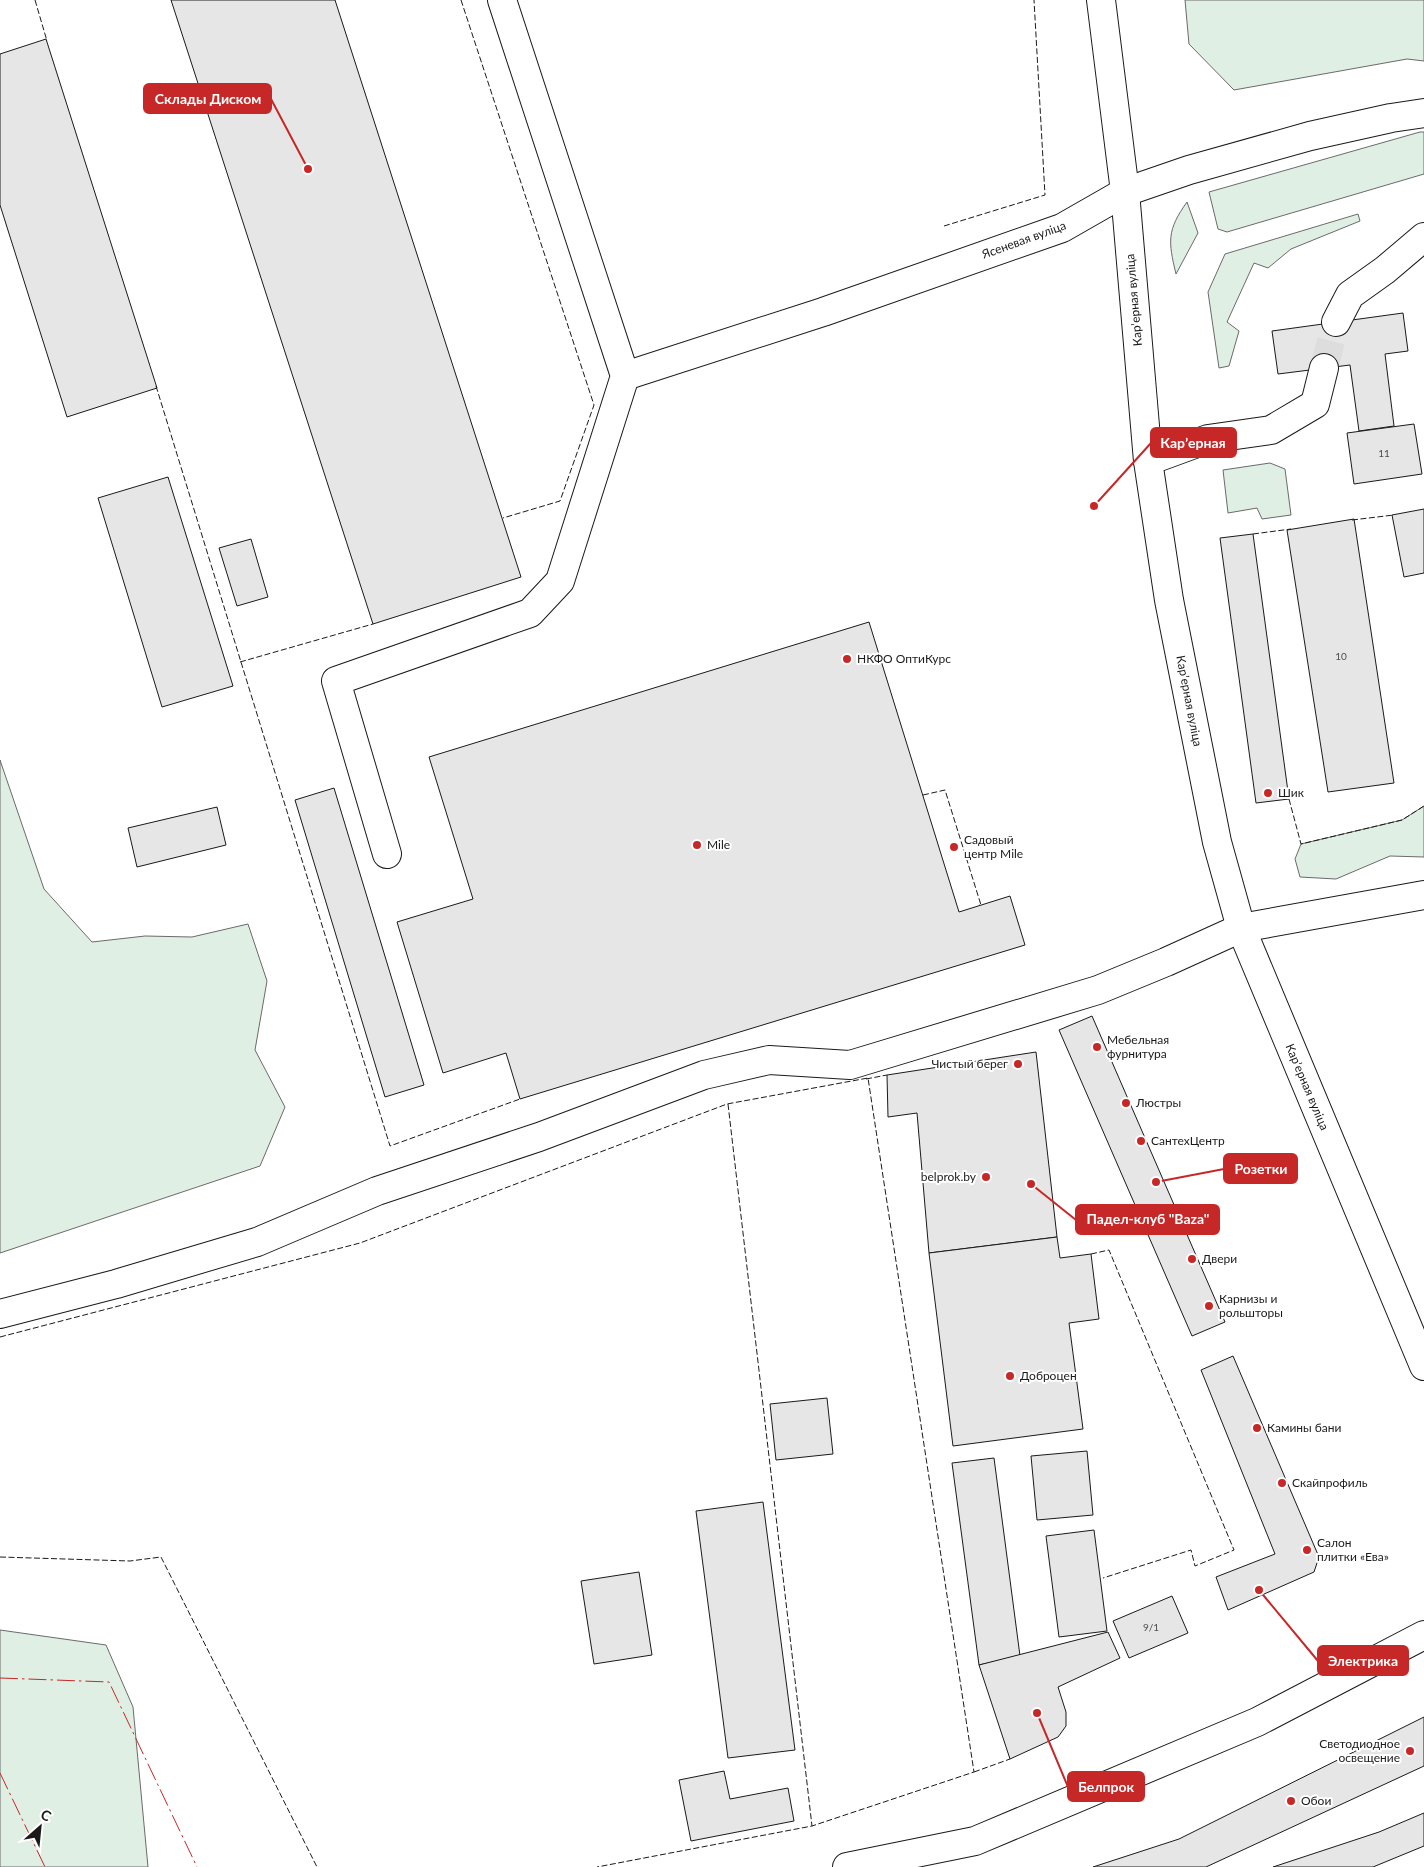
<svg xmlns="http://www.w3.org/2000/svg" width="1424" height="1867" viewBox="0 0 1424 1867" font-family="Lato,sans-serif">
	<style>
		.green { fill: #e0efe3; stroke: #6a6a6a }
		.building { fill: #e6e6e6; stroke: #1a1a1a }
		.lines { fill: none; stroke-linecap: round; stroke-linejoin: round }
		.minor-tunnel { stroke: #ddd; stroke-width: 28; stroke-dasharray: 28 14; stroke-linecap: butt }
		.minor-casing { stroke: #1a1a1a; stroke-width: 30 }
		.minor { stroke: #fff; stroke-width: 28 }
		.fence { stroke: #1a1a1a; stroke-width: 1; stroke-dasharray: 6 2.5; stroke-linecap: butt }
		.power { stroke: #c62828; stroke-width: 1; stroke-dasharray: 18 4 2.5 4; stroke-linecap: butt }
		.poi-dot { fill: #c62828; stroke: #fff; stroke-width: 2 }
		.labels { text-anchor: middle; stroke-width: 4; stroke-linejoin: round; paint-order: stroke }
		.number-label { font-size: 10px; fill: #4d4d4d }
		.street-label { font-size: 12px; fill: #1a1a1a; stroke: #fff }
		.poi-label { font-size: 12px; fill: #1a1a1a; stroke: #fff; text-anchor: start }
		.leader { fill: none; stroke: #c62828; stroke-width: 2 }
		.callout-dot { fill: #c62828; stroke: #fff; stroke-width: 2 }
		.callout { fill: #c62828; stroke: #c62828; stroke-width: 2 }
		.callout-label { font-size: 14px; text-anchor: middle; font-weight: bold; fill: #fff }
	</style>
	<rect width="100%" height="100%" fill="#fff"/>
	<g class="green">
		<polygon points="1185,0 1424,0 1424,61 1407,59 1234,90 1189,44"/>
		<polygon points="1420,132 1424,132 1424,174 1227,232 1218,229 1209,192"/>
		<path d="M1187,202L1198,233L1176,274C1168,241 1167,230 1187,202Z"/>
		<polygon points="1358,214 1360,221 1291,249 1268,268 1254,263 1227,322 1239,331 1229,366 1219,368 1208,292 1225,254"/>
		<polygon points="1270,463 1285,469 1291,515 1262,519 1257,508 1228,513 1223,470"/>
		<polygon points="0,760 44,889 92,942 145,936 192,937 248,924 267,981 255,1050 285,1107 260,1166 0,1253"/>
		<polygon points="1424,806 1424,857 1390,856 1336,879 1300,877 1295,859 1301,844 1402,820"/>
		<polygon points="0,1630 106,1645 133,1707 148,1867 0,1867"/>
	</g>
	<g class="building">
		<polygon points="171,0 335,0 521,577 373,624"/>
		<polygon points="46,39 157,388 67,417 0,205 0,54"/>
		<polygon points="1403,313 1408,351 1385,354 1394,426 1359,431 1350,365 1278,374 1272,331"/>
		<polygon points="1414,424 1422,474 1354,484 1347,433"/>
		<polygon points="168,477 233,686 162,707 98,498"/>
		<polygon points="1424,509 1424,573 1404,577 1392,515"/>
		<polygon points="1354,519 1394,783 1328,792 1287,530"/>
		<polygon points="1253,534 1289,799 1256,803 1220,538"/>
		<polygon points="251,539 268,597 237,606 219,548"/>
		<polygon points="869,622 959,912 1010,896 1025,945 520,1099 506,1053 443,1073 397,922 473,899 429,757"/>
		<polygon points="334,788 424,1085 385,1097 295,800"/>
		<polygon points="217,807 226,845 137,867 128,828"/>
		<polygon points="1092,1016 1225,1322 1192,1336 1059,1030"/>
		<polygon points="1036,1052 1057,1237 929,1253 917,1113 888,1117 887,1075"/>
		<polygon points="1057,1237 1060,1258 1091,1254 1099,1319 1069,1323 1083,1429 953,1446 929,1253"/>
		<polygon points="1233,1356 1319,1557 1314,1572 1228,1610 1216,1577 1275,1554 1201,1370"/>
		<polygon points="827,1398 833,1454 776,1460 770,1404"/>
		<polygon points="1087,1451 1093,1515 1037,1520 1031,1456"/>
		<polygon points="994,1458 1020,1656 979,1665 952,1463"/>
		<polygon points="763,1502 795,1750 728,1758 696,1511"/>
		<polygon points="1094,1530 1107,1631 1059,1637 1046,1536"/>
		<polygon points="639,1572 652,1655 594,1664 581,1581"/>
		<polygon points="1172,1596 1188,1633 1129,1658 1113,1621"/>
		<polygon points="1108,1632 1120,1658 1058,1687 1066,1712 1066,1726 1058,1737 1010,1759 979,1665"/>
		<polygon points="1424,1717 1424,1766 1206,1867 1093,1867 1179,1839"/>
		<polygon points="724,1771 730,1799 788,1788 794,1821 691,1841 679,1780"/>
		<polygon points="1424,1813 1424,1846 1373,1867 1273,1867 1379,1832"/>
	</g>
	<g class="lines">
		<polyline class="minor-tunnel" points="1324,368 1336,322"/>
		<g class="minor-casing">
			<g id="minor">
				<polyline points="1101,0 1125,192 1148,461 1169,600 1217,842 1241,928 1424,1366"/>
				<polyline points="1336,322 1350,295 1385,270 1424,237"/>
				<polyline points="625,376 823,312 1062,228 1125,192 1189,170 1310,136 1391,118 1424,113"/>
				<polyline points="1148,461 1208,439 1271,430 1315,404 1324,368"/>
				<polyline points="387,854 336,681 530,613 560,581 625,376 502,0"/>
				<polyline points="0,1314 116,1284 257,1242 377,1191 539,1137 704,1075 769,1060 850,1065 1098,990 1166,962 1241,928 1424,895"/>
				<polyline points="847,1867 975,1841 1257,1722 1424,1635"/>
			</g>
		</g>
		<use href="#minor" class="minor"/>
		<g class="fence">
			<polyline points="35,0 47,41"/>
			<polyline points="461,0 594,405 560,501 503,518"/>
			<polyline points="944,226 1045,195 1034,0"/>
			<polyline points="156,386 390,1146 520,1099"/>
			<polyline points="1352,520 1394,515"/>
			<polyline points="1253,534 1291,529"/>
			<polyline points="240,662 373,624"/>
			<polyline points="923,795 945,790 981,905 979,905"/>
			<polyline points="1289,799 1301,844 1402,820 1424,806"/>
			<polyline points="866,1079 887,1075"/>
			<polyline points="728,1104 812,1826"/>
			<polyline points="1091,1254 1109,1250 1234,1550 1195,1566 1191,1550 1103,1578"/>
			<polyline points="0,1337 360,1243 727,1104 868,1078 974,1772 812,1826 597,1867"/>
			<polyline points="0,1557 130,1561 161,1557 317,1867"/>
			<polyline points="974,1772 1010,1759"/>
		</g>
		<g class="power">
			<polyline points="0,1678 109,1682 197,1867"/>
			<polyline points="0,1773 45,1867"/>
		</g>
	</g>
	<g class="poi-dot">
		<circle cx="847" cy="659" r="5"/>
		<circle cx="1268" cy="793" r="5"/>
		<circle cx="697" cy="845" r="5"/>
		<circle cx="954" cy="847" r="5"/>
		<circle cx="1097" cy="1047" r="5"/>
		<circle cx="1018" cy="1064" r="5"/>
		<circle cx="1126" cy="1103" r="5"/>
		<circle cx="1141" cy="1141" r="5"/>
		<circle cx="986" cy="1177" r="5"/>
		<circle cx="1192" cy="1259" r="5"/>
		<circle cx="1209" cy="1306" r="5"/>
		<circle cx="1010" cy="1376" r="5"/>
		<circle cx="1257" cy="1428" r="5"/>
		<circle cx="1282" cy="1483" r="5"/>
		<circle cx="1307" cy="1550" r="5"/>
		<circle cx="1410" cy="1751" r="5"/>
		<circle cx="1291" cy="1801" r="5"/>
	</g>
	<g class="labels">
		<g class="number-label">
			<text x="1384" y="457">11</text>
			<text x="1341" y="660">10</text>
			<text x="1151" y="1631">9/1</text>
		</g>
		<g class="street-label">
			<text transform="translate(1024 240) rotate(-20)" y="4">Ясеневая вуліца</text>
			<text transform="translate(1134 300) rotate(-95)" y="4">Карʼерная вуліца</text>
			<text transform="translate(1189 701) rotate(79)" y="4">Карʼерная вуліца</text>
			<text transform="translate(1307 1087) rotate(67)" y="4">Карʼерная вуліца</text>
		</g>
		<g class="poi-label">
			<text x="857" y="663">НКФО ОптиКурс</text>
			<text x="1278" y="797">Шик</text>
			<text x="964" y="844">Садовый<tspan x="964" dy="14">центр Mile</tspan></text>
			<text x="707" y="849">Mile</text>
			<text x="1107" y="1044">Мебельная<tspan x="1107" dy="14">фурнитура</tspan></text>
			<text x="1008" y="1068" text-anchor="end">Чистый берег</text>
			<text x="1136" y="1107">Люстры</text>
			<text x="1151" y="1145">СантехЦентр</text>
			<text x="976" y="1181" text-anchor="end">belprok.by</text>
			<text x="1202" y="1263">Двери</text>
			<text x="1219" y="1303">Карнизы и<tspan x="1219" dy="14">рольшторы</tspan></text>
			<text x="1020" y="1380">Доброцен</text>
			<text x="1267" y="1432">Камины бани</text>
			<text x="1292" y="1487">Скайпрофиль</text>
			<text x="1317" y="1547">Салон<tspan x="1317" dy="14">плитки «Ева»</tspan></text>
			<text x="1400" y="1748" text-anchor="end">Светодиодное<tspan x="1400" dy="14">освещение</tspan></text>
			<text x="1301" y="1805">Обои</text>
		</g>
	</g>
	<path class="leader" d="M308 169L271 99M1094 506L1151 443M1156 1182L1224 1169M1031 1184L1076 1220M1259 1590L1318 1661M1037 1713L1068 1787"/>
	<g class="callout-dot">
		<circle cx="308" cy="169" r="5"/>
		<circle cx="1094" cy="506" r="5"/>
		<circle cx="1156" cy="1182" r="5"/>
		<circle cx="1031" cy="1184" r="5"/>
		<circle cx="1259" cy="1590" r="5"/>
		<circle cx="1037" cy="1713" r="5"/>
	</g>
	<g class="callout">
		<rect x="144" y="84" width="127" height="29" rx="5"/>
		<rect x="1151" y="428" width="85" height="29" rx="5"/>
		<rect x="1224" y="1154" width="73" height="29" rx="5"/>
		<rect x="1076" y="1205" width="143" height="29" rx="5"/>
		<rect x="1318" y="1646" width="90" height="29" rx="5"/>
		<rect x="1068" y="1772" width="76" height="29" rx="5"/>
	</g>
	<g class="callout-label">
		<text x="208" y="104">Склады Диском</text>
		<text x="1193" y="448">Карʼерная</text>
		<text x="1261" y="1174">Розетки</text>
		<text x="1148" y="1224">Падел-клуб "Baza"</text>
		<text x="1363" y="1666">Электрика</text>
		<text x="1106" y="1792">Белпрок</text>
	</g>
	<g transform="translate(40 1827) rotate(27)" stroke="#ffffff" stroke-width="4" paint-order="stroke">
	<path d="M0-4L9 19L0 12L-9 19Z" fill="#1a1a1a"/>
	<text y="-8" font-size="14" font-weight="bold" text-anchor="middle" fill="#1a1a1a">С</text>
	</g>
</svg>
